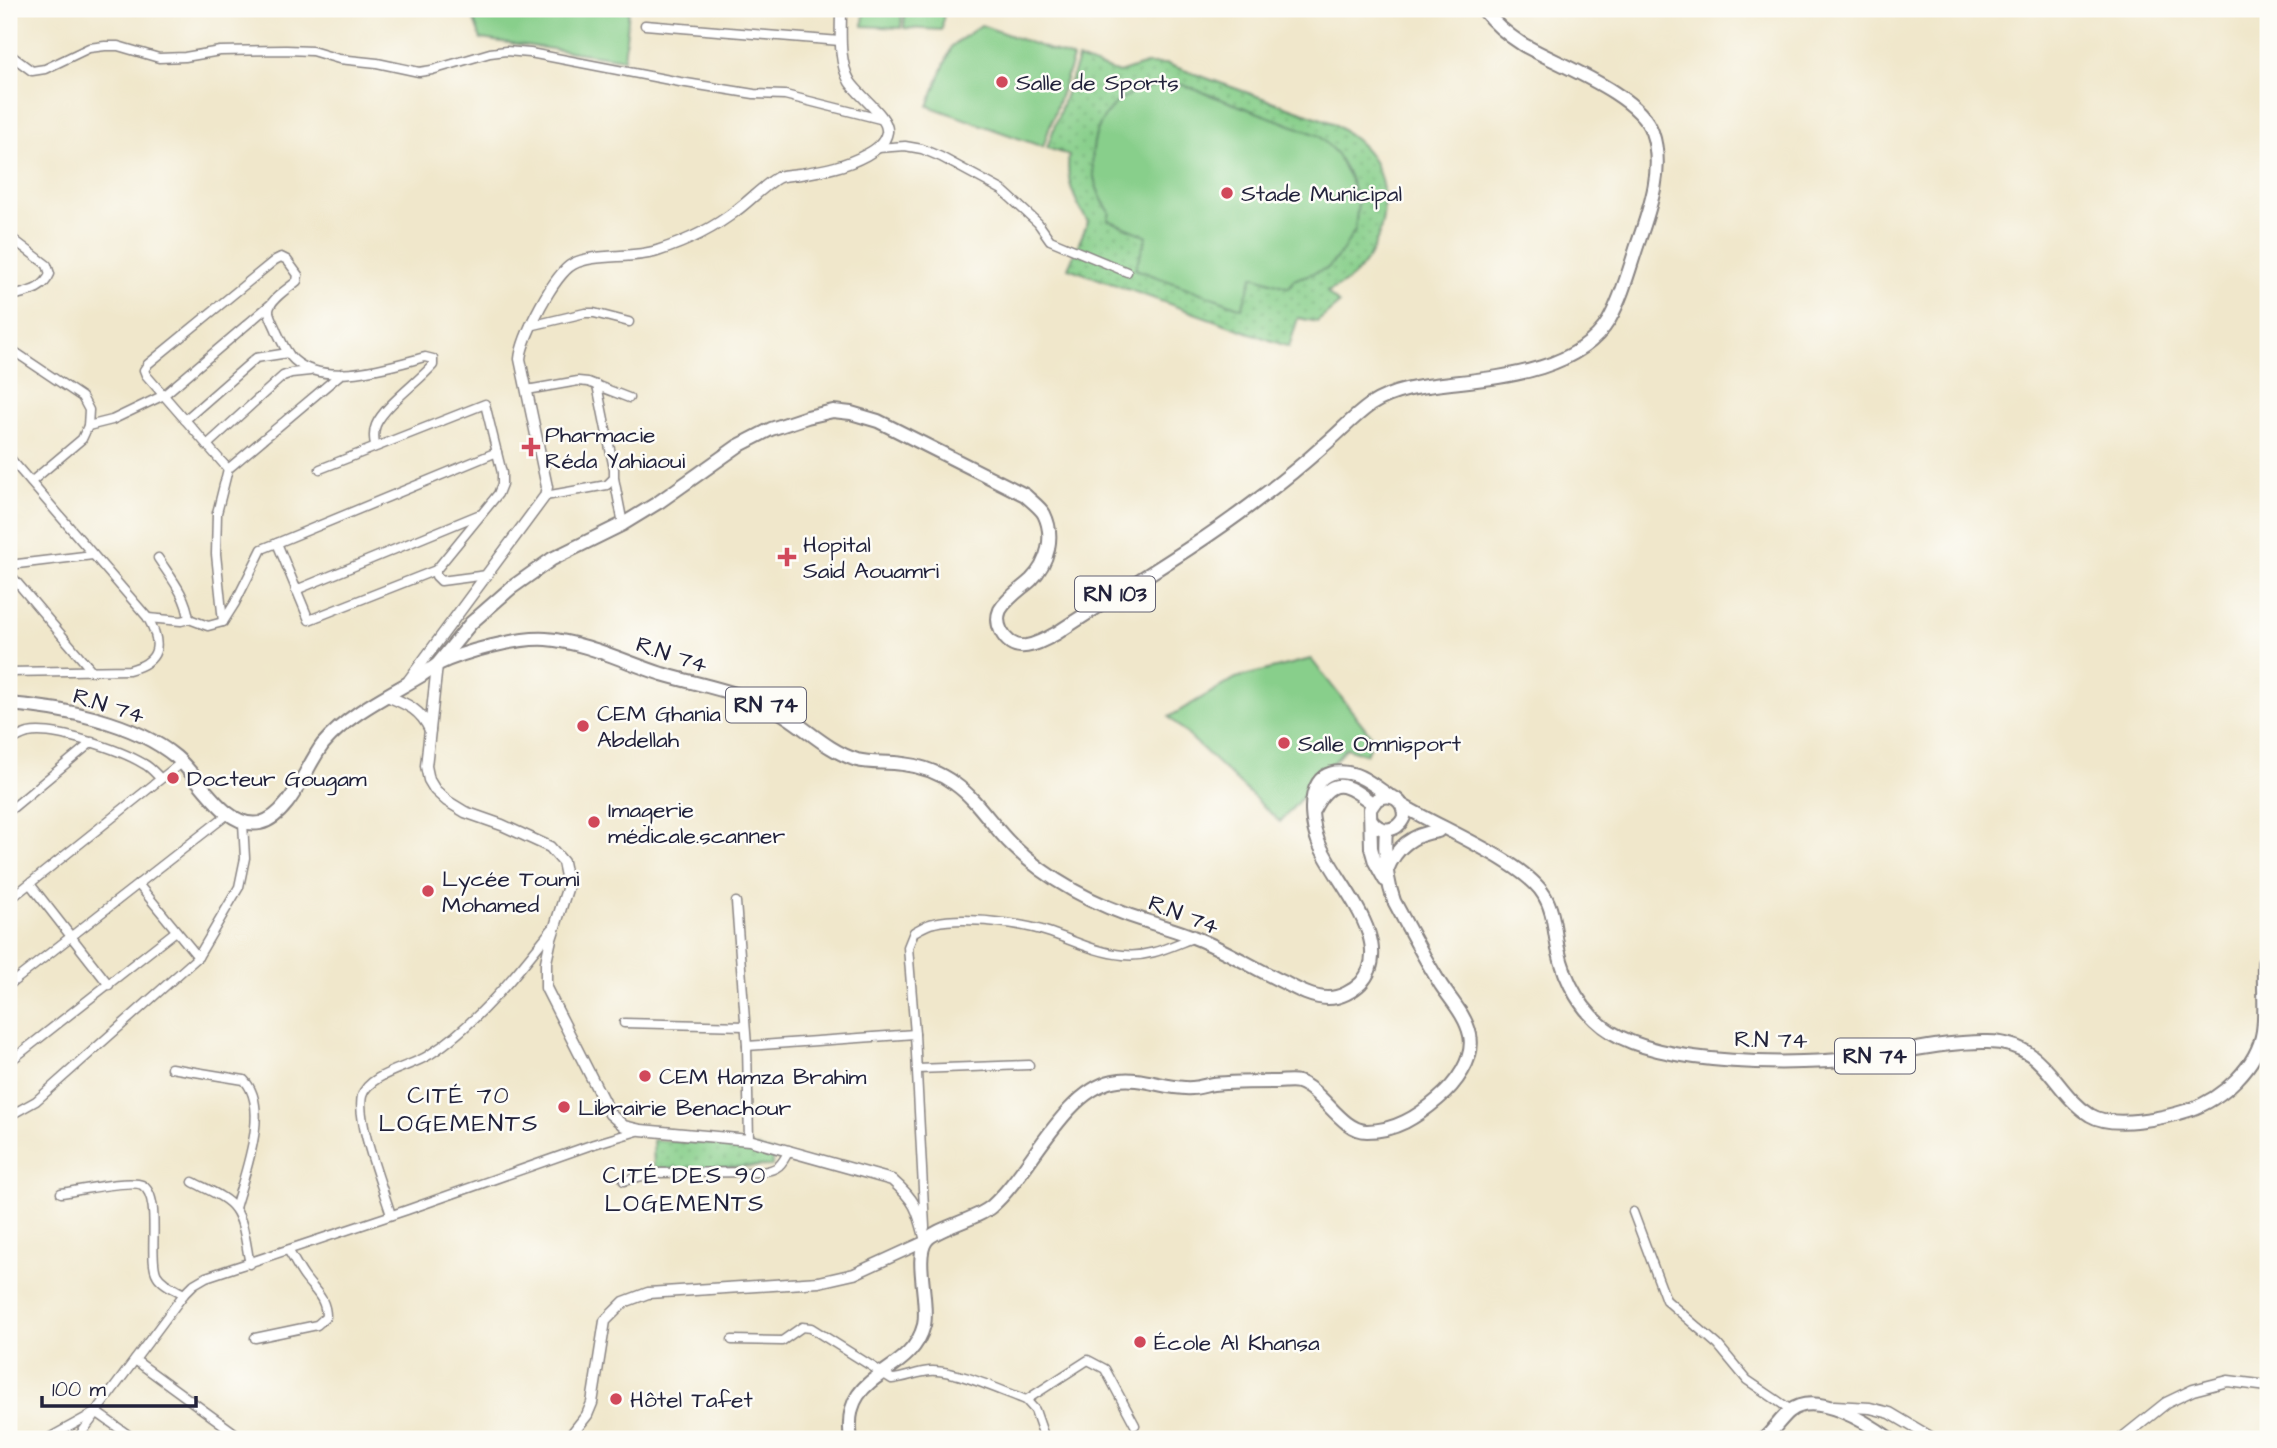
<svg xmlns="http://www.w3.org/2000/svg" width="2277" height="1448" viewBox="0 0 2277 1448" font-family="'Architects Daughter',sans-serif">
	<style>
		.green { fill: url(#green-dots); stroke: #557863; stroke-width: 2 }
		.pitch { fill: #88cf8b; stroke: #557863; stroke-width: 2 }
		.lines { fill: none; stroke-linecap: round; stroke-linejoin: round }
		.minor-casing { stroke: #898483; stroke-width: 11 }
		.tertiary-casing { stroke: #898483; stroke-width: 13 }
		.primary-casing { stroke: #898483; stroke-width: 16 }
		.minor { stroke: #fff; stroke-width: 8 }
		.tertiary { stroke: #fff; stroke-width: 10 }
		.primary { stroke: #fff; stroke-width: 12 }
		.poi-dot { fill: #d1495b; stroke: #fdfcf7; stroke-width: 2.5 }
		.labels { text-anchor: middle; stroke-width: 5; stroke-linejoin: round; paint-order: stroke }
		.shield { fill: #fdfcf7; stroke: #646373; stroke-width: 2 }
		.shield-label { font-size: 21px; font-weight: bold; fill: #22223b }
		.poi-label { font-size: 23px; fill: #22223b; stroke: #fdfcf7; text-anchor: start }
		.street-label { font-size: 23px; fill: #22223b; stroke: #fdfcf7 }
		.neighbourhood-label { font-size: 24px; letter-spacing: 2px; fill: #22223b; stroke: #fdfcf7 }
	</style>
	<defs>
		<pattern id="green-dots" width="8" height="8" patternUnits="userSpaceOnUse" patternTransform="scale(1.75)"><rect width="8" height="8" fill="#88cf8b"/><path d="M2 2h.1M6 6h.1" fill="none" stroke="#75b179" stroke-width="1.8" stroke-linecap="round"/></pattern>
	</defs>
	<rect width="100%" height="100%" fill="#fdfcf7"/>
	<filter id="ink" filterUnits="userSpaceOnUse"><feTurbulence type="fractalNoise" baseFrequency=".0143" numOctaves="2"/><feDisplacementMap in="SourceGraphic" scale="14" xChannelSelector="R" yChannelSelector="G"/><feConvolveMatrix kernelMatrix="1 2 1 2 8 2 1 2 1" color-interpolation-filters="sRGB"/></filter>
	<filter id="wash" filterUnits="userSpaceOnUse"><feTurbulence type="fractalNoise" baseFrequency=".00686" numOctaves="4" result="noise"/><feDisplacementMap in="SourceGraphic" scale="28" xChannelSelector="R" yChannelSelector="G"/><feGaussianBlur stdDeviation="1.57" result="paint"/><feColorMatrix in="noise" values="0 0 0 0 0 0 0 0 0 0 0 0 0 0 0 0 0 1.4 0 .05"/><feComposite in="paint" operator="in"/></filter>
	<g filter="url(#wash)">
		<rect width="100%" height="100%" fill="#f0e7cb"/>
		<g class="green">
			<path d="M1078,59L1119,73L1146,64H1167L1333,123C1346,132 1361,142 1370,155C1396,194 1384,254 1346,282C1340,286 1333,289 1327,292L1339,304L1317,322L1298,318L1289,347L1068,268L1088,222C1075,201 1065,181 1069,155L1047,148Z"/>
			<polygon points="653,1140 750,1146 773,1152 772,1166 654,1169"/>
		</g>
		<g class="pitch">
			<polygon points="470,9 629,9 624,59 481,39"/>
			<polygon points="864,9 902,9 901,28 863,26"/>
			<polygon points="905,9 944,9 942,30 904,28"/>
			<polygon points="981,25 1073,58 1043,147 928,106 952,46"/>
			<path d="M1162,84L1183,85L1318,135L1336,153L1349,176L1358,202L1355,230L1343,250L1328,268L1293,280L1289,288L1253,276L1242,308L1135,269L1147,236L1108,220L1110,212C1087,182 1085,135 1113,106C1126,93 1145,88 1162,84Z"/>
			<polygon points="1311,659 1373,738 1366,754 1346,748 1280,822 1169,717 1236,678"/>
		</g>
	</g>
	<g filter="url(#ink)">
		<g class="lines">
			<g class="minor-casing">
				<g id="minor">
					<polyline points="645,25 840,41"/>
					<polyline points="9,54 32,71 45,69 89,48 105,46 118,46 159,58 185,57 220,51 286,50 312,51 339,59 377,63 419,72 432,70 490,53 506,51 530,53 680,82 754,94 785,95 884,120"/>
					<polyline points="878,148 905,146 922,149 941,157 1002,190 1038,223 1050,240 1127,272"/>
					<path d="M9,236L47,265L50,274C43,291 25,292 9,297"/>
					<polyline points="530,326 585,313 594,313 629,322"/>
					<polyline points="9,348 82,397 89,410 88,426 82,439 31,482"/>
					<path d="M342,373L228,469L146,375L144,370L148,364L275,260L281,257L287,260L298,275L297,281C289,288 268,300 269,312C270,318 275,326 277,332C282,342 286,353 294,360C326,388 390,366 425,357L433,359V365C418,382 384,406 376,425C373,432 374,439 375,446"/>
					<polyline points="527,390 578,381 588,382 629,398"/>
					<polyline points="185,420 256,358 288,353"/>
					<polyline points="88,426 112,420 164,395 271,304"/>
					<polyline points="207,445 283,376 291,373 310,371"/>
					<path d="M9,457L148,618C163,645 160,662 129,670L9,672"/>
					<polyline points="320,469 485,404 502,473 502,484 498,494 436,570 436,576 441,581 487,575"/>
					<polyline points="614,478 623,524"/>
					<polyline points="545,496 607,485 614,478 614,469 597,385"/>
					<polyline points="9,565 93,555"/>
					<polyline points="436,570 309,620 277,543 497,452"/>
					<polyline points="9,573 92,671"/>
					<polyline points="296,590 478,515"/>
					<path d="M148,618L181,621L189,619C186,595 171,578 158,558"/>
					<polyline points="189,619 208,626 223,622 235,603 262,549 277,543"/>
					<polyline points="223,622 216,554 217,513 228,469"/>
					<path d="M9,743C15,738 21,735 28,733C54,727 121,750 144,764C150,767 155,773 160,778"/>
					<polyline points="9,811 92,742"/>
					<polyline points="30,884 109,985"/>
					<polyline points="138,884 198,957"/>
					<polyline points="9,900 182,762"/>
					<polyline points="736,902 747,1046 749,1140"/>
					<polyline points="9,985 228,814"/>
					<polyline points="624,1023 745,1026"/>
					<polyline points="747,1046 915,1034"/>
					<polyline points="9,1062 176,931"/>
					<path d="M171,1068L244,1080C271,1108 244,1175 235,1208"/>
					<polyline points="917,1069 1029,1065"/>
					<polyline points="9,1116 36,1101 198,957 239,887 245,858 243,823"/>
					<path d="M624,1181L653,1173L761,1172C778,1170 782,1165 789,1150"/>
					<path d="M193,1182C206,1189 227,1197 235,1209C245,1223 246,1247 250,1264"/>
					<path d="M61,1193C76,1191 130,1179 142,1185C163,1197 147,1259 157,1275C162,1284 175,1289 184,1294"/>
					<polyline points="1633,1212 1666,1300 1718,1345 1747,1380 1791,1410"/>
					<path d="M391,1215C383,1188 356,1121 362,1096C368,1074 411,1067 429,1055C475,1026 519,971 552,929"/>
					<path d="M925,1227L915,1034L908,947L914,932C920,929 927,924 934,923C963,916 1023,923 1051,933C1074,941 1098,953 1123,955C1149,958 1171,946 1195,937"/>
					<path d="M255,1338L317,1325L326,1317C326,1299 316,1292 306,1279C299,1270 294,1259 288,1250"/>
					<path d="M732,1340L782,1341L802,1327L811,1328L892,1379C905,1378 917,1372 930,1371C954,1369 1002,1391 1026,1400L1035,1410L1045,1439"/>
					<polyline points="135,1360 243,1439"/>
					<polyline points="1026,1400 1088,1360 1105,1369 1135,1425"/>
					<polyline points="47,1439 96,1412"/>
					<polyline points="77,1439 95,1415"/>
					<polyline points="134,1439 96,1412 184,1294 194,1284 206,1277 407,1210 594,1144 641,1130"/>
				</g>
			</g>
			<g class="tertiary-casing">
				<g id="tertiary">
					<path d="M409,680L545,496L547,487L520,359C522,337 554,274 573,264C593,253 632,259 657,251C685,242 713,229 737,210C747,203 769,181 779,177C785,175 794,175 800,174C824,170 844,167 866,155C875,150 885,144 887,132C889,117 859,96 850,82C838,61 841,32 841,9"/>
					<path d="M387,696C407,704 421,710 430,730L437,665"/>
					<path d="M430,730L426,766L429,780L435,790L447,801L465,812L502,825L550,847L563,862L568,886L551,939L546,962V988L610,1114L624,1126L641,1130L749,1140L892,1180C917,1202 918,1210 926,1241L854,1274L819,1282L648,1293L624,1302L605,1321L592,1403L587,1415L568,1439"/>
					<polyline points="1834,1406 1870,1408 1890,1413 1934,1439"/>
					<polyline points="2121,1439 2166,1403 2193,1390 2228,1381 2268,1386"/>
				</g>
			</g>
			<g class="primary-casing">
				<g id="primary">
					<path d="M437,665L471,623L511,588L552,559L623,524L659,502L738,446L771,429L807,417L833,411L851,413L878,421L1025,495C1031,501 1040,507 1044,514C1055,536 1048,563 1031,580C1021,589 1007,598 1000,610C997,617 998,625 1001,631C1014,657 1038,644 1057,633C1122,590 1190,551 1252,504C1276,486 1300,467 1322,447C1338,434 1353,417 1370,405C1394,389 1424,386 1451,383C1504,377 1579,370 1609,320C1622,297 1629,270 1637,246C1649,211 1665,169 1652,132C1640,94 1556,64 1522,44C1508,35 1493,22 1483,9"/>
					<path d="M9,704C62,708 134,722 176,757C199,776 225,830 260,823C290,816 306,766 323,744C349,713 389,695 422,675C423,674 437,665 438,664C463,652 518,637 546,639C585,642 625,662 662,674C696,684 738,692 769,706C800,721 824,750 857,760C872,764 888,761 903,764C921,766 940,773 955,784C978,800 992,826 1012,845C1051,883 1097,906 1149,922C1163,927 1179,931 1193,937C1224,949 1254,968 1285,983C1298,990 1313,998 1328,998C1340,998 1353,991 1361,983C1398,942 1333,880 1318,841C1308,815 1306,765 1348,773C1362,775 1376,787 1388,795"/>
					<path d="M1402,805C1437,827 1525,862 1544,895C1554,911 1554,930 1558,949C1565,981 1582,1014 1611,1032C1665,1066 1797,1066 1860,1058C1902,1053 1946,1041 1988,1042C2047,1043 2051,1090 2090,1115C2113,1129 2164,1118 2189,1110C2222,1099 2258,1066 2263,1031C2266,1009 2263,986 2264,963L2268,953"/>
					<path d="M1314,809C1332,774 1346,784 1372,803"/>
					<path d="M1371,820C1381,834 1397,832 1404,817C1404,800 1392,792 1377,799L1370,809L1371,848L1375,862L1385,880"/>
					<path d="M1387,870C1396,847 1413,834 1438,831"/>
					<path d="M851,1439C840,1368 910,1380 924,1325C929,1303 914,1258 926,1241C934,1228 977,1220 992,1206C1029,1174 1063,1092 1113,1081C1142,1075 1165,1090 1192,1088C1199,1088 1206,1085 1213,1084C1234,1082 1256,1082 1277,1082C1284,1082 1292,1080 1298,1082C1323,1090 1341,1131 1367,1131C1395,1131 1417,1117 1438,1099C1455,1085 1475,1059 1470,1035C1466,1016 1451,1000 1441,985C1424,958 1409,929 1394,901C1386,878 1384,854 1386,830"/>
					<path d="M1764,1439C1773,1431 1782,1417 1790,1411C1816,1390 1868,1423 1890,1439"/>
				</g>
			</g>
			<use href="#minor" class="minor"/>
			<use href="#tertiary" class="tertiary"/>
			<use href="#primary" class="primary"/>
		</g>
	</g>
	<g class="poi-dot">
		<circle cx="1002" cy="82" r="7"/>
		<circle cx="1227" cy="193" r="7"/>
		<path d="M527.5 436.5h7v7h7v7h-7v7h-7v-7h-7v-7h7z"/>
		<path d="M783.5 546.5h7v7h7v7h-7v7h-7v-7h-7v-7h7z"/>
		<circle cx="583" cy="726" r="7"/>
		<circle cx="1284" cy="743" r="7"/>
		<circle cx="173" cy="778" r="7"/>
		<circle cx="594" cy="822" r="7"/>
		<circle cx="428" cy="891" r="7"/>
		<circle cx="645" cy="1076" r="7"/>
		<circle cx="564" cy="1107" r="7"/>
		<circle cx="1140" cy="1342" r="7"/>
		<circle cx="616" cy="1399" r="7"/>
	</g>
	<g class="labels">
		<g class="shield">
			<rect x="1075" y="576.5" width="80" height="35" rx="5"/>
			<rect x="726" y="687.5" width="80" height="35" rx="5"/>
			<rect x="1835" y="1038.5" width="80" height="35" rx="5"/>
		</g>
		<g class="shield-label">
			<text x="1115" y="601">RN 103</text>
			<text x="766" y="712">RN 74</text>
			<text x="1875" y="1063">RN 74</text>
		</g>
		<g class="poi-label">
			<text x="1016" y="90">Salle de Sports</text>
			<text x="1241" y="201">Stade Municipal</text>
			<text x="545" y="442">Pharmacie<tspan x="545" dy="26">Réda Yahiaoui</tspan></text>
			<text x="803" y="552">Hopital<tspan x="803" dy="26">Said Aouamri</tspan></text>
			<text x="597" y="721">CEM Ghania<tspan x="597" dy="26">Abdellah</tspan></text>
			<text x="1298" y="751">Salle Omnisport</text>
			<text x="187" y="786">Docteur Gougam</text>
			<text x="608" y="817">Imagerie<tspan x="608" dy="26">médicale.scanner</tspan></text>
			<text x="442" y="886">Lycée Toumi<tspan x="442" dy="26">Mohamed</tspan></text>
			<text x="659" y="1084">CEM Hamza Brahim</text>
			<text x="578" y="1115">Librairie Benachour</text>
			<text x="1154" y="1350">École Al Khansa</text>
			<text x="630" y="1407">Hôtel Tafet</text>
		</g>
		<g class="street-label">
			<text transform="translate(672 654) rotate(18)" y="8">R.N 74</text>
			<text transform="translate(109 705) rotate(17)" y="8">R.N 74</text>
			<text transform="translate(1184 914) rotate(21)" y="8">R.N 74</text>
			<text transform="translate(1771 1039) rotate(1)" y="8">R.N 74</text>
		</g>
		<g class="neighbourhood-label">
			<text x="459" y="1103">CITÉ 70<tspan x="459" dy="28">LOGEMENTS</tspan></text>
			<text x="685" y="1183">CITÉ DES 90<tspan x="685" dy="28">LOGEMENTS</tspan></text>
		</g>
	</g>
	<rect width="2277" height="1448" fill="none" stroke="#fdfcf7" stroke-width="35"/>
	<path d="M42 1396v10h154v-10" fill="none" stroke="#22223b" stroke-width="3.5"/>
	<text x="52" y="1396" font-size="21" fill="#22223b" stroke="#fdfcf7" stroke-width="5" paint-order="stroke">100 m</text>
</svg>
